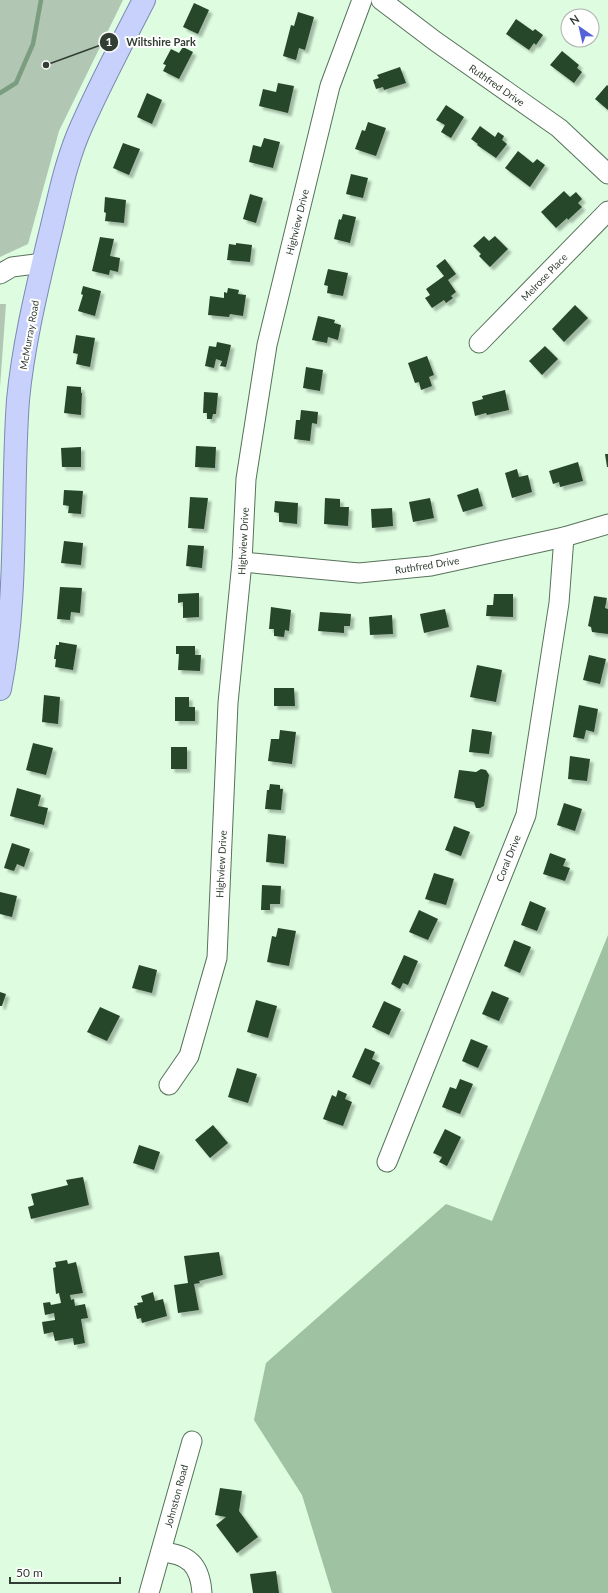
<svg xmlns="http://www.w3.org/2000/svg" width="608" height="1593" viewBox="0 0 608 1593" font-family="Lato,sans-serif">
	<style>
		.green { fill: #b1c6b3 }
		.forest { fill: #9fc2a2 }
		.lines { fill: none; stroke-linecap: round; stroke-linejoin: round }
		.stream { stroke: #7c9e80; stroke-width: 4.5 }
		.building { fill: #28462c; filter: url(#shadow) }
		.minor-casing { stroke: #57725a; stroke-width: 21 }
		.major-casing { stroke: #7b89b4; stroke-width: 24 }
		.minor { stroke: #fff; stroke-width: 19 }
		.major { stroke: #c7d1fb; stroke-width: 22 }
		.labels { text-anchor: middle; stroke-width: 4; stroke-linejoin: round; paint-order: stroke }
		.street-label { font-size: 10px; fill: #323e33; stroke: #fff }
		.leader { fill: none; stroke: #323e33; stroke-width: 1.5 }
		.callout-dot { fill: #323e33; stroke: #fff; stroke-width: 1.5 }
		.mark-label { font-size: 12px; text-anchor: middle; font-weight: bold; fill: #fff }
		.callout-label { font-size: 11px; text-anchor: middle; font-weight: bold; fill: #323e33; stroke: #fff; stroke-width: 4; stroke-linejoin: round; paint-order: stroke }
	</style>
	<defs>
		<filter id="shadow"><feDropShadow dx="3.5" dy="3.5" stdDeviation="1" flood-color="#0004"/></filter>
	</defs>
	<rect width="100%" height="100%" fill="#ddfce0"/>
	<g class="green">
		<polygon points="0,0 123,0 59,131 28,244 0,257"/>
		<polygon points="0,304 6,304 0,387"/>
	</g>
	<polygon class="forest" points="608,935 608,1593 332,1593 302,1495 254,1420 266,1363 446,1204 492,1221"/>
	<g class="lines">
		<polyline class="stream" points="0,93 16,83 33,44 41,0"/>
	</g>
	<g class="building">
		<polygon points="194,3 209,10 198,34 183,27"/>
		<polygon points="298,12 314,17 305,50 299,48 296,60 283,56 291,25 294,26"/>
		<polygon points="516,19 533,31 535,29 543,35 536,45 534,43 529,50 506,34"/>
		<polygon points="183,47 193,52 179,79 163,71 166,65 163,64 171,49 179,53"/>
		<polygon points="562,51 579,65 577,68 582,72 574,83 550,65"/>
		<polygon points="400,67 406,83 384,90 383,87 376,89 373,80 379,78 377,75"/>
		<polygon points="278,83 294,86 288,113 259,106 263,89 276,92"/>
		<polygon points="607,85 608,86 608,110 595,99"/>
		<polygon points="147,93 162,100 152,124 137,117"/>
		<polygon points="446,105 464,117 451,138 441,132 445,125 436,120"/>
		<polygon points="368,122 386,128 376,156 355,149 362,130 365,131"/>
		<polygon points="480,126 495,137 498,132 504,136 502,140 507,144 496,158 477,145 478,144 471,139"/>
		<polygon points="264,138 280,142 273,168 249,162 253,145 261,147"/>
		<polygon points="123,143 140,149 129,175 113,168"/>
		<polygon points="518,151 533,163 537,159 545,165 530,187 505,168"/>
		<polygon points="351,174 368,178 363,198 346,194"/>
		<polygon points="564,191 570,197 576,192 582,199 578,203 582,207 568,220 567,218 556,228 541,212"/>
		<polygon points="250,194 263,198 256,223 243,219"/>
		<polygon points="105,197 126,200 124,223 105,221 106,213 104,212"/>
		<polygon points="343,214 356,217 350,243 334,239 339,219 341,220"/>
		<polygon points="484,236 489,241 495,236 508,249 490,267 479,256 481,254 473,246"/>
		<polygon points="100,237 114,239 110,256 120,258 118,272 110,270 109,275 92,271"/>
		<polygon points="236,243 252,245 250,262 227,260 229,244 236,245"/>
		<polygon points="445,259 456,274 448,280 456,292 451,296 453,298 446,303 444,300 432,308 425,298 430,295 426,289 444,276 436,266"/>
		<polygon points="328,269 348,273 343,296 327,293 328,286 324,285"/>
		<polygon points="83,286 101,291 95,316 78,311 83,295 81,294"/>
		<polygon points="228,288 239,290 238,294 246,295 243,316 230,314 229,317 208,315 210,296 224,298 224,292 227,293"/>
		<polygon points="575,305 588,318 564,342 552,329"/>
		<polygon points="318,316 335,320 334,323 341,325 338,340 328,337 327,343 312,340"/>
		<polygon points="76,335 95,338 90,367 76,364 78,354 73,353"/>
		<polygon points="217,342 231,345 226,367 220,366 222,361 216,359 214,368 205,366 209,346 216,347"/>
		<polygon points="545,346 558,359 542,375 529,361"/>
		<polygon points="427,356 434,375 429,377 432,386 421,390 419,382 415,383 408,363"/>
		<polygon points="306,367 323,370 320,391 303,388"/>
		<polygon points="67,386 81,387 81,393 82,393 81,415 64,413"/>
		<polygon points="505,390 509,410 487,415 486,413 475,416 472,402 483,399 482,396"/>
		<polygon points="204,392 218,393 216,414 213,414 212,419 207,419 207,413 203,413"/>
		<polygon points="301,410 318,412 317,424 312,423 310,441 294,439 296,420 300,420"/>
		<polygon points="196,446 216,447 215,468 195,467"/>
		<polygon points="81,447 81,467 62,467 61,448"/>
		<polygon points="605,454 608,454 608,467 607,467"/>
		<polygon points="578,462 583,481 560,487 559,482 553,484 549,471"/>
		<polygon points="517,469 519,477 528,475 532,492 512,498 505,473"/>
		<polygon points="478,488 483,506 463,512 457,495"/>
		<polygon points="64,490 83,491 81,514 68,513 69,506 63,505"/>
		<polygon points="190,497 208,498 204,529 188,528"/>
		<polygon points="325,498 340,499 340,507 349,507 348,526 324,524"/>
		<polygon points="430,498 434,518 413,522 409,502"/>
		<polygon points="275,501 298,503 297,524 279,522 279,513 274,512"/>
		<polygon points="392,508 393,526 372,528 371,509"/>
		<polygon points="64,541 83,543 81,565 61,563"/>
		<polygon points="188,545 204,546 202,568 186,566"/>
		<polygon points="60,587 82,588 80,613 71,612 70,620 57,619"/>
		<polygon points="199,593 199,617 183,618 183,602 178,603 178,594"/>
		<polygon points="494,594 513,594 513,617 486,616 487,605 493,605"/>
		<polygon points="594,596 607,598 605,608 608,609 608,634 592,632 591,627 588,626"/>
		<polygon points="271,607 291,610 289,631 285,630 284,637 274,636 274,629 269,629"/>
		<polygon points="445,609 449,627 424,633 420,614"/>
		<polygon points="320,612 351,614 350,626 344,626 344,633 318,631"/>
		<polygon points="392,615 393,634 370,635 369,617"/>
		<polygon points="59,642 77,645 73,670 55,667 56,659 54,659 56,645 59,645"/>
		<polygon points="176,646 195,646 195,655 201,655 200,671 178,670 179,654 176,654"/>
		<polygon points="589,655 606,659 600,684 583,680"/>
		<polygon points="477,665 502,670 496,702 470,697"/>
		<polygon points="274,688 294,688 295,706 274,706"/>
		<polygon points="44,695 60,697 58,724 42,722"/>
		<polygon points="175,697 189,697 189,707 195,707 195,721 175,721"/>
		<polygon points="579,705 598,709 594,732 586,730 584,739 573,737"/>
		<polygon points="472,729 492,732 489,754 469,752"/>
		<polygon points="280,730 296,732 292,764 268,761 271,739 279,739"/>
		<polygon points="33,743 53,748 46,775 26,770"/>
		<rect x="171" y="747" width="16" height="22"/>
		<polygon points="570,756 590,759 587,781 568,779"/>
		<polygon points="481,769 486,770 489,775 484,806 480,808 476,808 474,802 454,798 459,770 476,772"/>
		<polygon points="270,784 280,785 280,789 283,789 281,810 265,809 267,790 269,790"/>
		<polygon points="17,788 41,795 38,806 48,808 44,825 10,816"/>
		<polygon points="564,803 582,809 575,831 557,825"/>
		<polygon points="454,826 470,832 461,856 445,850"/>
		<polygon points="268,834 286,836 284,864 266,862"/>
		<polygon points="12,843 30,849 24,867 17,864 14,871 4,868"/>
		<polygon points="550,853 566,859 563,866 570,868 565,881 543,874"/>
		<polygon points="434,873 454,879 446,905 425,899"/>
		<polygon points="262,885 281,886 280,904 270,904 270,910 261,910"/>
		<polygon points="0,892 17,896 12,917 0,914"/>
		<polygon points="530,901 546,908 537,931 521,925"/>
		<polygon points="419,910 438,919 428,940 409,932"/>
		<polygon points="278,928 296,931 289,966 267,962 272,936 276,937"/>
		<polygon points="514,940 531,947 520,973 504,966"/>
		<polygon points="404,955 418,961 408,985 403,983 400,989 391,984"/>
		<polygon points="139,965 157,970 152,993 132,988"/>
		<polygon points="492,991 509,998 499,1021 482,1014"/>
		<polygon points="0,992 6,994 2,1006 0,1006"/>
		<polygon points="256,1000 277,1006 268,1038 247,1032"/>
		<polygon points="384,1001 401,1009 389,1035 372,1027"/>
		<polygon points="100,1007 120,1016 107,1041 87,1032"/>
		<polygon points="471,1039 488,1046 478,1068 462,1061"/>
		<polygon points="365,1048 375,1052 372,1059 380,1063 370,1085 352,1077"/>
		<polygon points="237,1068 257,1074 248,1103 228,1097"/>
		<polygon points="460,1079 473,1084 460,1114 442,1107 450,1087 456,1089"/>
		<polygon points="338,1090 347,1094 345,1099 352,1102 343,1126 323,1119 332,1095 336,1097"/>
		<polygon points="213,1125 228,1143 210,1158 195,1140"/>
		<polygon points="445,1129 461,1137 447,1166 439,1162 442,1157 433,1153"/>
		<polygon points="139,1145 160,1152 154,1170 133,1163"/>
		<polygon points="83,1177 89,1205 31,1219 28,1207 34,1205 31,1194 68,1185 66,1180"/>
		<polygon points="219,1252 223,1275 199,1281 200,1283 194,1284 199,1310 178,1313 174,1285 188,1283 184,1256"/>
		<polygon points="67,1260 68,1264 76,1262 83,1293 70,1295 71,1300 74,1299 75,1306 85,1304 88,1318 81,1319 85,1343 74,1345 73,1338 55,1341 53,1332 44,1334 42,1322 55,1320 54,1313 45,1315 43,1303 50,1302 51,1305 61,1303 59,1293 56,1294 53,1268 56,1267 55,1262"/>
		<polygon points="153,1292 155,1301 163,1299 167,1316 142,1323 141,1318 137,1319 134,1306 138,1305 137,1303 143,1302 141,1296"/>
		<polygon points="220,1488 242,1491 239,1511 258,1537 237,1553 216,1525 226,1517 215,1515"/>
		<polygon points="276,1571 279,1593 253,1593 250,1574"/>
	</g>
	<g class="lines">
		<g class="minor-casing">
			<g id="minor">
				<polyline points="381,0 435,41 559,128 608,174"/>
				<polyline points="0,274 12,267 43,263"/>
				<polyline points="479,343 608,211"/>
				<polyline points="242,562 359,573 431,566 564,537 608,524"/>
				<polyline points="169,1085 189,1056 217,958 228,703 242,562 246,479 267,345 330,86 362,0"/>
				<polyline points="387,1162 526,815 559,603 564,537"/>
				<path d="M161,1552C189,1554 200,1565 202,1593"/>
				<polyline points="149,1593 192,1441"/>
			</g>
		</g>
		<g class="major-casing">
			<path id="major" d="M0,689C19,593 11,496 18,400C23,347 36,293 48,242C58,203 65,162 82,125C101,82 123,41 144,0"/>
		</g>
		<use href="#minor" class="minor"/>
		<use href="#major" class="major"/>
	</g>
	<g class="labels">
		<g class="street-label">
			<text transform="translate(497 85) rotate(35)" y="4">Ruthfred Drive</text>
			<text transform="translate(297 222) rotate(-76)" y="4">Highview Drive</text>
			<text transform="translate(544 277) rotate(-46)" y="4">Melrose Place</text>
			<text transform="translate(29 335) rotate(-80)" y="4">McMurray Road</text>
			<text transform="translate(243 541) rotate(-87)" y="4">Highview Drive</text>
			<text transform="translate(427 565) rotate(-9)" y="4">Ruthfred Drive</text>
			<text transform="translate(508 858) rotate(-68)" y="4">Coral Drive</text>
			<text transform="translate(221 864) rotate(-87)" y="4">Highview Drive</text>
			<text transform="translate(176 1496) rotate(-75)" y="4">Johnston Road</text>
		</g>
	</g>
	<path class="leader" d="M46 65L109 42"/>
	<g class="callout-dot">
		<circle cx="46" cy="65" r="4"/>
		<circle cx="109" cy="42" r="10"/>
	</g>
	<g class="mark-label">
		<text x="109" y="46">1</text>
	</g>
	<g class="callout-label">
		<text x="161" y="46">Wiltshire Park</text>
	</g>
	<g transform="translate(580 28) rotate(326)"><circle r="19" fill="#ffffff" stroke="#adb2ad"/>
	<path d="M0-3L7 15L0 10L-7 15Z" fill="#5462d8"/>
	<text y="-6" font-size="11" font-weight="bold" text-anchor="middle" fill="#323e33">N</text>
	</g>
	<path d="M10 1577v6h110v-6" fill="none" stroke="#323e33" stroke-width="2"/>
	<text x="16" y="1577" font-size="12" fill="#323e33" stroke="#ffffff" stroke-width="3" paint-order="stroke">50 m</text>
</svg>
